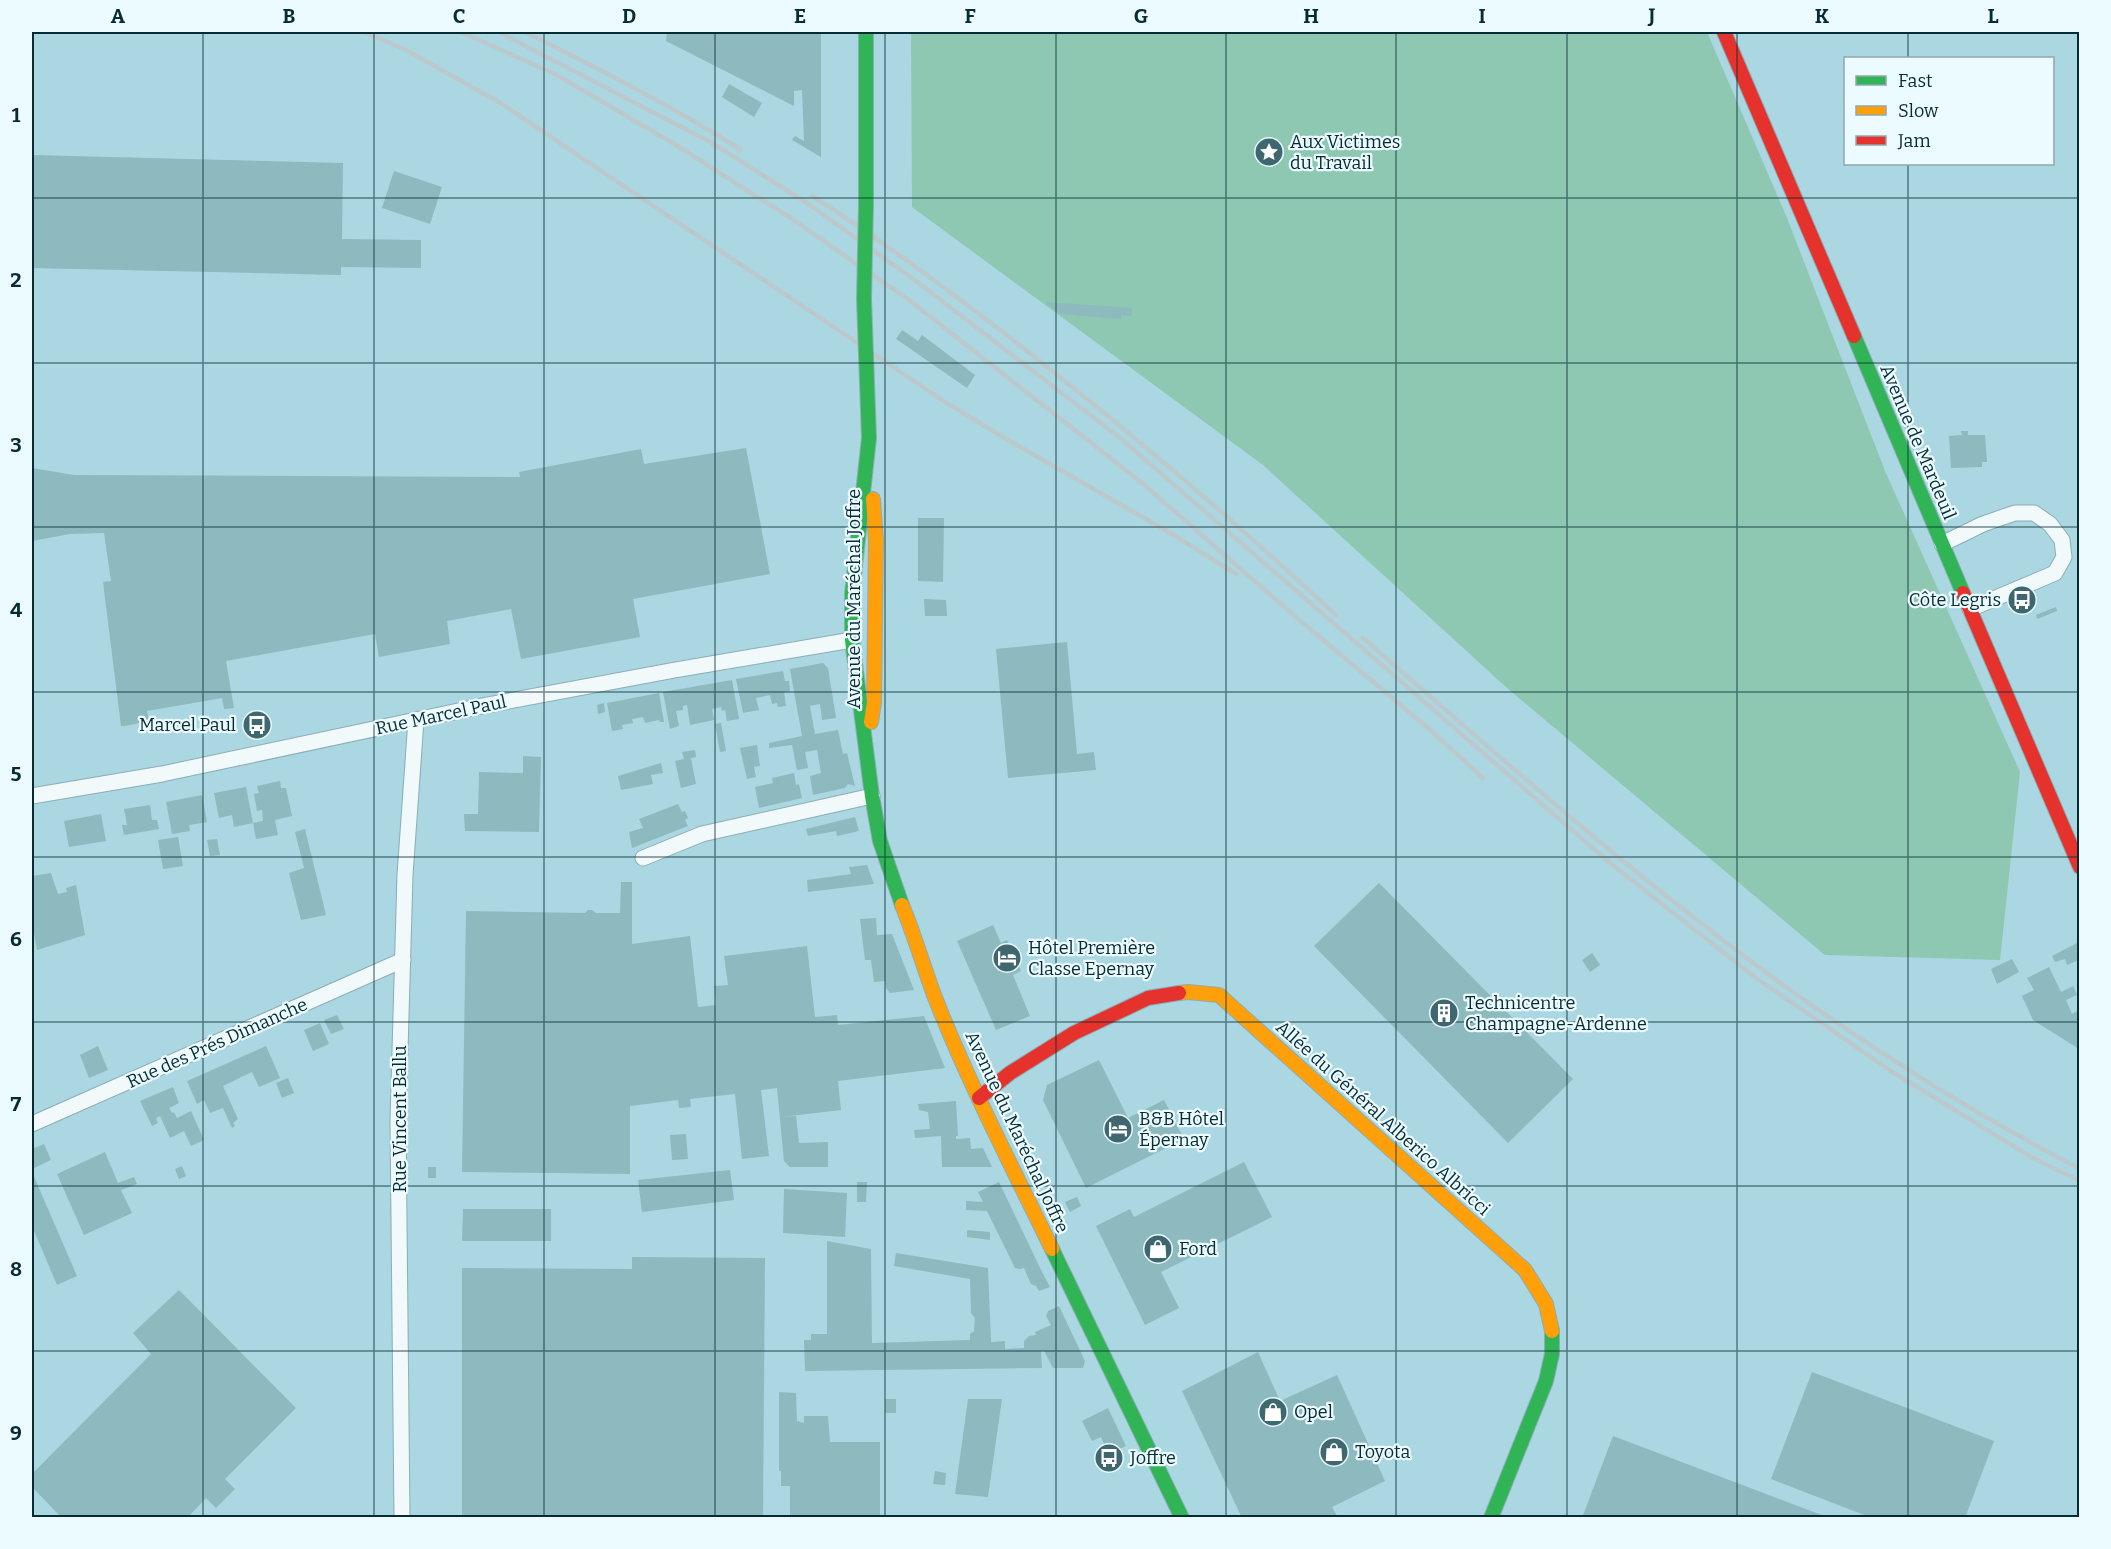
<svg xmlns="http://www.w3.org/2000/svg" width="2111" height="1549" viewBox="0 0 2111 1549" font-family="Bitter,serif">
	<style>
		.green { fill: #8ec7b2 }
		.building { fill: #8dbabe }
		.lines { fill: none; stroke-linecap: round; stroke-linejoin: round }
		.street-casing { stroke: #8aaeb6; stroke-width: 17 }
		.fast-casing { stroke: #8aaeb6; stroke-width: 16 }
		.slow-casing { stroke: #8aaeb6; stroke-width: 16 }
		.jam-casing { stroke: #8aaeb6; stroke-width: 16 }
		.street { stroke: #f2f9fa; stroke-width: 15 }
		.fast { stroke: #30b455; stroke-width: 14 }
		.slow { stroke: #ff9f0a; stroke-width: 14 }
		.jam { stroke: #e5322d; stroke-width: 14 }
		.rail { stroke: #bbc9cc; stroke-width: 4.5 }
		.fast-bridge-casing { stroke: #8aaeb6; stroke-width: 16; stroke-linecap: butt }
		.fast-bridge { stroke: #30b455; stroke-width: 14 }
		.grid { fill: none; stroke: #062b32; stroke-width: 1.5; stroke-opacity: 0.55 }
		.labels { text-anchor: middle; stroke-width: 4.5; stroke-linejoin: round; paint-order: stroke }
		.poi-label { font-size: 18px; fill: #062b32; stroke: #ecfbff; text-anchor: start }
		.street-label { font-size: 18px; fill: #062b32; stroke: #ecfbff }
		.neatline { fill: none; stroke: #062b32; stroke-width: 2 }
		.grid-label { font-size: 20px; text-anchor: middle; font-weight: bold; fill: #062b32 }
	</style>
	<rect width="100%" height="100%" fill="#aad7e1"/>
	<polygon class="green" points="911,32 1707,32 1787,218 1885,471 2020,772 2000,960 1825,955 1507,688 1263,465 912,207"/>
	<g class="building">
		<polygon points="667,32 821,32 821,157 792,140 795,136 804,141 802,90 794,91 794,106 666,41"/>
		<polygon points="729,84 762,103 754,117 722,97"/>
		<polygon points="32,155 343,163 342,239 421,240 421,268 341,267 341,275 32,268"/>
		<polygon points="394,171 442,187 430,224 382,208"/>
		<polygon points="1045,302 1132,308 1132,316 1121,315 1121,319 1061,314"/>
		<polygon points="902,330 918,341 922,335 975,375 967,388 896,339"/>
		<polygon points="1961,431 1968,431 1968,435 1985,435 1987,462 1982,462 1982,467 1951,468 1949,436 1962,435"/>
		<polygon points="746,448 770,574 633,599 640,637 521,659 511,609 447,621 450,644 379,657 375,634 226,661 234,708 224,709 222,698 147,711 149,721 125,726 121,726 103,582 111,581 104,533 70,534 32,541 32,468 74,475 520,477 519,472 641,449 644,464"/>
		<polygon points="918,518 944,518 943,582 918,581"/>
		<polygon points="924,599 946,600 947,616 925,616"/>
		<polygon points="2056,607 2057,611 2037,619 2036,615"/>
		<polygon points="1067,642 1077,754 1094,752 1096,770 1008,778 996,649"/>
		<polygon points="823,663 828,668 836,718 822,720 820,704 810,706 815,734 838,730 843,754 847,753 855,786 848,784 845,788 813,795 810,776 821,773 817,750 805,752 808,768 797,770 792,745 769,748 769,743 802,736 790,669"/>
		<polygon points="783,671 785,681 789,681 790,691 784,692 786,706 778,707 777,703 772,704 770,695 756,698 759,710 743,713 736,679"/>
		<polygon points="732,680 739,719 727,721 725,710 722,711 721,707 712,709 714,720 690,725 687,705 683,706 683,710 676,711 679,726 670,729 663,692"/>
		<polygon points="659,693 664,722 660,722 659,720 645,723 643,717 632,719 633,723 622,725 623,729 612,731 607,703"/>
		<polygon points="604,703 605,712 598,714 597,705"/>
		<polygon points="721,723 726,751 720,752 715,724"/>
		<polygon points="757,745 760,766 754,767 756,777 747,779 740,748"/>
		<polygon points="695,750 696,757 691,758 696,784 681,788 675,761 684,759 682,752"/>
		<polygon points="523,756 541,757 539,832 465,831 464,814 478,814 479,772 523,773"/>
		<polygon points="661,763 663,773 651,775 653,784 621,790 618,776"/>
		<polygon points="794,773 796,785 799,784 802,798 759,808 755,787 773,783 772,778"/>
		<polygon points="280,781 281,788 286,788 292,816 275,820 278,835 256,839 253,823 263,821 262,810 257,811 254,794 259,793 257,786"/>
		<polygon points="246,787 253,823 234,827 232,815 219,818 214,793"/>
		<polygon points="202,795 207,822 189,825 190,831 172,834 166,802"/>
		<polygon points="678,804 682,812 685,811 688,818 685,820 688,826 632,848 629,832 643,828 639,819"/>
		<polygon points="150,805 152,820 157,820 159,829 124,835 122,825 127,825 124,809"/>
		<polygon points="101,814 106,841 69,847 64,821"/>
		<polygon points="855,817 859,831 837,836 836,831 808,836 806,829"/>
		<polygon points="305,829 326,915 301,920 289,873 304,868 295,832"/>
		<polygon points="178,837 183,866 163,869 158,840"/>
		<polygon points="217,839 220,855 210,856 207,840"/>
		<polygon points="867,865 874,884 808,892 807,880 851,874 849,867"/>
		<polygon points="51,873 58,894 67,892 66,888 76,885 85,935 37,950 32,922 32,876"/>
		<polygon points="621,882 632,882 632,944 690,936 698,1007 716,1005 714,986 728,985 724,956 807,946 815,1017 837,1015 838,1025 924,1016 945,1068 838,1081 841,1110 782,1117 796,1116 799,1143 828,1142 828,1167 790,1167 784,1161 777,1088 761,1090 769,1156 742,1159 735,1094 690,1099 691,1107 679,1108 678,1100 630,1106 630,1174 462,1172 466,911 585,913 588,910 592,910 596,913 620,913"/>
		<polygon points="1379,883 1573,1079 1508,1143 1314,946"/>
		<polygon points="876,918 877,935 892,934 914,990 890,993 886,988 885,981 874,982 871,960 865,960 860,919"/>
		<polygon points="993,925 1001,943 1007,940 1021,971 1013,975 1030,1016 996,1030 957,941"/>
		<polygon points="2079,942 2079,960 2067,965 2065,959 2055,962 2052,956"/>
		<polygon points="1592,953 1600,965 1590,972 1582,960"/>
		<polygon points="2012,959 2019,972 1997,984 1991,969"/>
		<polygon points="2049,967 2061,992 2073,986 2077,995 2066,1000 2072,1014 2079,1010 2079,1049 2033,1020 2022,996 2034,990 2027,978"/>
		<polygon points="337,1015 344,1029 331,1034 324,1020"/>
		<polygon points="320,1023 329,1044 313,1051 304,1030"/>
		<polygon points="98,1046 108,1070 89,1078 80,1055"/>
		<polygon points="266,1046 280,1078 259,1087 252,1072 223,1086 238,1119 233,1123 235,1126 232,1128 223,1108 210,1113 204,1100 197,1104 187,1081"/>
		<polygon points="1099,1060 1128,1118 1164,1100 1184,1139 1086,1188 1043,1100 1047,1085"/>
		<polygon points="288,1078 294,1093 282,1098 276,1083"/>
		<polygon points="173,1087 179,1103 169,1108 172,1113 174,1112 177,1118 191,1111 204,1140 191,1146 184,1131 170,1138 160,1116 156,1118 158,1123 152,1126 140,1101"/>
		<polygon points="956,1101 958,1136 956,1136 956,1139 970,1138 971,1149 983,1148 992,1167 942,1167 941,1136 915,1138 914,1130 930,1129 928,1112 919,1110 918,1104"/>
		<polygon points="686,1134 688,1159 672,1160 670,1135"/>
		<polygon points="44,1144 51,1160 32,1169 32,1149"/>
		<polygon points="105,1152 118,1183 134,1177 137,1184 121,1190 132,1213 84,1235 57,1174"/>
		<polygon points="1244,1162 1272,1217 1161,1272 1179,1308 1145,1325 1096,1226 1130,1209 1134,1217"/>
		<polygon points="182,1166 186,1176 179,1179 175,1169"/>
		<rect x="428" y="1167" width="8" height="11"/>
		<polygon points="730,1170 734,1200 642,1212 638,1180"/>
		<polygon points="32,1172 77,1276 57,1285 32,1226"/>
		<polygon points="857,1182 867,1182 866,1202 857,1202"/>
		<polygon points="999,1182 1041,1270 1050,1287 1039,1291 1036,1286 1031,1284 1024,1268 1020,1269 1015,1268 987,1211 966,1210 966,1201 983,1202 978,1192"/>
		<polygon points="784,1189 847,1193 845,1237 783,1233"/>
		<polygon points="1077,1197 1081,1206 1070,1212 1065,1202"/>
		<polygon points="463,1209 551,1209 551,1241 462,1241"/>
		<polygon points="967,1230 990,1232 990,1240 967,1237"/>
		<polygon points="827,1241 871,1249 872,1343 970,1340 970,1334 974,1331 975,1318 971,1313 970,1279 894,1266 896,1253 988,1268 991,1342 1005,1341 1005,1349 1024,1348 1024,1341 1029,1336 1036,1335 1035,1332 1051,1325 1046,1316 1048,1311 1059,1306 1085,1361 1083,1368 1053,1368 1044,1351 1041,1351 1042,1368 805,1371 804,1340 811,1340 811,1334 827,1334"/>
		<polygon points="632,1257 765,1258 763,1518 462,1518 462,1268 632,1269"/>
		<polygon points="179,1290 296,1408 225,1479 235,1489 216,1508 206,1498 187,1518 62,1518 32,1487 32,1474 151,1354 133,1333"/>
		<polygon points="1258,1352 1280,1401 1337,1375 1385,1481 1332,1507 1338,1518 1242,1518 1182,1391"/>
		<polygon points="1812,1372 1994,1441 1965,1518 1872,1518 1771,1479"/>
		<polygon points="779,1392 796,1393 797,1421 804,1423 804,1416 828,1416 830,1442 880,1442 880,1518 790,1518 790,1486 781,1486 781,1471 779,1471"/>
		<rect x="885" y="1399" width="11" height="14"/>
		<polygon points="968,1399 1002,1399 988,1497 955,1494"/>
		<polygon points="1108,1408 1126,1446 1108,1454 1101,1437 1092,1441 1082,1421"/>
		<polygon points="1613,1436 1827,1517 1827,1518 1582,1518"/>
		<polygon points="935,1471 946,1473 945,1485 933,1484"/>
	</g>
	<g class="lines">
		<g class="street-casing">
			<g id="street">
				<polyline points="1942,544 1983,524 2015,513 2034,513 2050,524 2062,540 2064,557 2055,573 1970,609"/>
				<polyline points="32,796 162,774 482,706 675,670 852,640"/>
				<polyline points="643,858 702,834 872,796"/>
				<polyline points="32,1124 403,960"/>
				<polyline points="402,1518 398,1121 405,875 416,720"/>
			</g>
		</g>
		<g class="fast-casing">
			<g id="fast">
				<polyline points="866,32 866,205"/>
				<polyline points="1854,336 1963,593"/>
				<polyline points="869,438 852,594 852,640 872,796 880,841 902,905"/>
				<polyline points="1052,1249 1182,1518"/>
				<polyline points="1491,1518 1546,1381 1552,1354 1552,1331"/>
			</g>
		</g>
		<g class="slow-casing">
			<g id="slow">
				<polyline points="871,722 874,702 876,540 873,499"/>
				<path d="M902,905C914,934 923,965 934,995C968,1082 1011,1165 1052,1249"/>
				<polyline points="1179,993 1188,992 1219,995 1525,1270 1546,1304 1552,1331"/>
			</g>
		</g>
		<g class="jam-casing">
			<g id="jam">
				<polyline points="1724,32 1854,336"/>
				<polyline points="1963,593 2080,867"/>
				<polyline points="979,1098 1010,1073 1074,1033 1148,998 1179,993"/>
			</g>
		</g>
		<use href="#street" class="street"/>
		<use href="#fast" class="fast"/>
		<use href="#slow" class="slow"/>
		<use href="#jam" class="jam"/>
		<g class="rail">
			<polyline points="364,32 404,49 499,102 945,402 1013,443 1167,531 1236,574"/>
			<polyline points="461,32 555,74 671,142 792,219 913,303 1142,483 1297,618 1428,728 1483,778"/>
			<polyline points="499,32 712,143 807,203 916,281 1119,437 1610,863 1756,978 1891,1071 2033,1158 2080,1181"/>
			<path d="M525,32C598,68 672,106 741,150"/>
			<path d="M812,196C877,237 939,283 1000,330C1116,420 1228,515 1336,615"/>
			<path d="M1363,638C1467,728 1570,820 1678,905C1803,1005 1938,1095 2080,1169"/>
		</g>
		<g class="fast-bridge-casing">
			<polyline id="fast-bridge" points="866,205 864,299 869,438"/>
		</g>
		<use href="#fast-bridge" class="fast-bridge"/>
	</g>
	<path class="grid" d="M203,32V1518M374,32V1518M544,32V1518M715,32V1518M885,32V1518M1056,32V1518M1226,32V1518M1396,32V1518M1567,32V1518M1737,32V1518M1908,32V58M1908,164V1518M32,198H2080M32,363H2080M32,527H2080M32,692H2080M32,857H2080M32,1022H2080M32,1186H2080M32,1351H2080"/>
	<defs>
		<g id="sight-disc" transform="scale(1.5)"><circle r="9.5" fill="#3f676f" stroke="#ecfbff"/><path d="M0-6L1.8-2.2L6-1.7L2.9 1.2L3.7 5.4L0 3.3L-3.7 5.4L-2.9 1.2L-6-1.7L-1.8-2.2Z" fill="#fff"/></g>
		<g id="bus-disc" transform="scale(1.5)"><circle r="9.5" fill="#3f676f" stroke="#ecfbff"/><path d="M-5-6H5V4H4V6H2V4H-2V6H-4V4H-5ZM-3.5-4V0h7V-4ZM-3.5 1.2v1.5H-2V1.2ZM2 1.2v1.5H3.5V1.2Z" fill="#fff"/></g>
		<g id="hotel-disc" transform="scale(1.5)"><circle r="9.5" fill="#3f676f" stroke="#ecfbff"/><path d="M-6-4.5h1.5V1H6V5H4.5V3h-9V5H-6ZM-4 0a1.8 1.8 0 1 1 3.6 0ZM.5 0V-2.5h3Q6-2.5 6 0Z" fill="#fff"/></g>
		<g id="building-disc" transform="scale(1.5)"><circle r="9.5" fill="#3f676f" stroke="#ecfbff"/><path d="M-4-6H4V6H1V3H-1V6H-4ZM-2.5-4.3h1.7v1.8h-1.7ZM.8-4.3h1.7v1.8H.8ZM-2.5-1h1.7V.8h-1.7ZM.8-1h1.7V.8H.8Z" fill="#fff"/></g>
		<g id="shop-disc" transform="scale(1.5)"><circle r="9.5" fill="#3f676f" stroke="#ecfbff"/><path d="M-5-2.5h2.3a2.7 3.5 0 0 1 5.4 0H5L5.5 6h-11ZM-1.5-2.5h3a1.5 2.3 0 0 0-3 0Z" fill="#fff"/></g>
	</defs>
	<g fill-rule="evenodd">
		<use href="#sight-disc" x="1269" y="152"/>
		<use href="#bus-disc" x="2022" y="600"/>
		<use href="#bus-disc" x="257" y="725"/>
		<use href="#hotel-disc" x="1007" y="958"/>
		<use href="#building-disc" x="1444" y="1013"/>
		<use href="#hotel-disc" x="1118" y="1129"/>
		<use href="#shop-disc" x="1158" y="1249"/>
		<use href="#shop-disc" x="1273" y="1412"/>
		<use href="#shop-disc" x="1334" y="1452"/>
		<use href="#bus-disc" x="1109" y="1458"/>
	</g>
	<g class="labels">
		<g class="poi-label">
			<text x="1290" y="148">Aux Victimes<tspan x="1290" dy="21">du Travail</tspan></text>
			<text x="2001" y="606" text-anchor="end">Côte Legris</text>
			<text x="236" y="731" text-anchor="end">Marcel Paul</text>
			<text x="1028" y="954">Hôtel Première<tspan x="1028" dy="21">Classe Epernay</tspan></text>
			<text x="1465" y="1009">Technicentre<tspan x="1465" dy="21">Champagne-Ardenne</tspan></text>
			<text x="1139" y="1125">B&amp;B Hôtel<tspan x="1139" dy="21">Épernay</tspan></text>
			<text x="1179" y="1255">Ford</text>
			<text x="1294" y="1418">Opel</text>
			<text x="1355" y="1458">Toyota</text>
			<text x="1130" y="1464">Joffre</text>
		</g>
		<g class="street-label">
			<text transform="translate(1918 442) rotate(67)" y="6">Avenue de Mardeuil</text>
			<text transform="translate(854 599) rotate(-90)" y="6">Avenue du Maréchal Joffre</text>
			<text transform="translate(441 715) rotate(-12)" y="6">Rue Marcel Paul</text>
			<text transform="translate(217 1043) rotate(-24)" y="6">Rue des Prés Dimanche</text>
			<text transform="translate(1383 1118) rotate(42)" y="6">Allée du Général Alberico Albricci</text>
			<text transform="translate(400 1119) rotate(-90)" y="6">Rue Vincent Ballu</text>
			<text transform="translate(1017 1132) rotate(65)" y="6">Avenue du Maréchal Joffre</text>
		</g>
	</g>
	<rect width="2111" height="1549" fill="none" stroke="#ecfbff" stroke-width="66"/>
	<rect x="1844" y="57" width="210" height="108" fill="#ecfbff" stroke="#90a8ad" stroke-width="1.5"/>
	<rect x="1856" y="76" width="30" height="9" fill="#30b455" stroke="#90a8ad" stroke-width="1.5"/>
	<text x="1898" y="87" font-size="18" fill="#062b32">Fast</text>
	<rect x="1856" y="106" width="30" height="9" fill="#ff9f0a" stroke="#90a8ad" stroke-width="1.5"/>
	<text x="1898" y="117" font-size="18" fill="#062b32">Slow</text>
	<rect x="1856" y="136" width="30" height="9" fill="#e5322d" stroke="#90a8ad" stroke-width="1.5"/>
	<text x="1898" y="147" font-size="18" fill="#062b32">Jam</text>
	<rect x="33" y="33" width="2045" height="1483" class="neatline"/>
	<g class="grid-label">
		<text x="118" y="23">A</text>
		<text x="289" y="23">B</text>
		<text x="459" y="23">C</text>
		<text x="629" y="23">D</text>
		<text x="800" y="23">E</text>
		<text x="970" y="23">F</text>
		<text x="1141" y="23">G</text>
		<text x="1311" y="23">H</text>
		<text x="1482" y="23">I</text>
		<text x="1652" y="23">J</text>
		<text x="1822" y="23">K</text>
		<text x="1993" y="23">L</text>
		<text x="16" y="122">1</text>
		<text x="16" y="287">2</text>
		<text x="16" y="452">3</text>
		<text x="16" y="617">4</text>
		<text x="16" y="781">5</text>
		<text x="16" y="946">6</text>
		<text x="16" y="1111">7</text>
		<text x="16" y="1276">8</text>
		<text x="16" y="1440">9</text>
	</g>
</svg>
